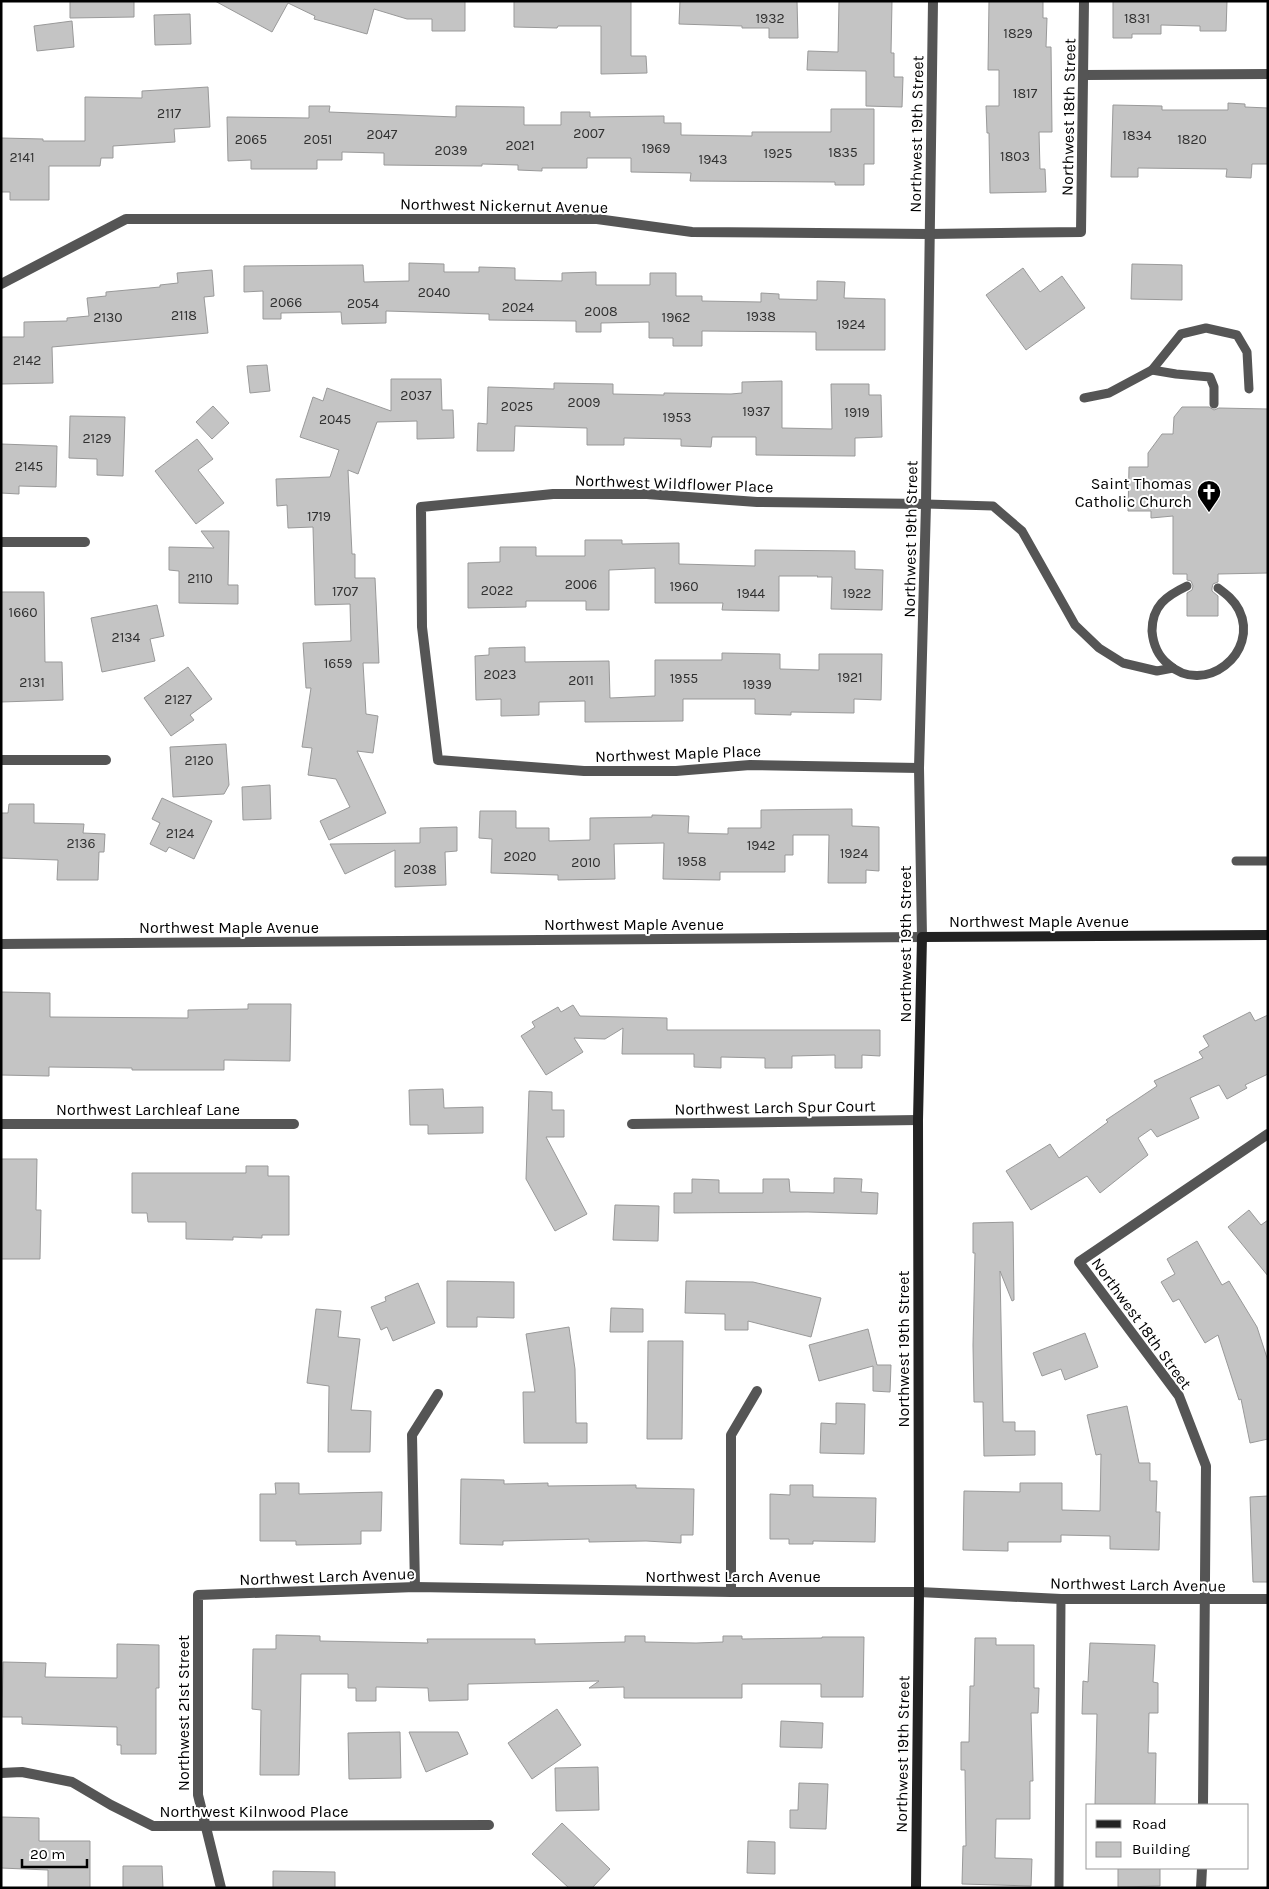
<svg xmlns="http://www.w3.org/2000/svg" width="1269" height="1889" viewBox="0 0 1269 1889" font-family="Karla,sans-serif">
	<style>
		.building { fill: #c4c4c4; stroke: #999 }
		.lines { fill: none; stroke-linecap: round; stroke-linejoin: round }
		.service { stroke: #555; stroke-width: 9 }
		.minor { stroke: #555; stroke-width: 10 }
		.tertiary { stroke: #555; stroke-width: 10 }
		.secondary { stroke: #222; stroke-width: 10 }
		.labels { text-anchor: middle; stroke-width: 4; stroke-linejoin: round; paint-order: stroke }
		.number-label { font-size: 14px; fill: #313131 }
		.street-label { font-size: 16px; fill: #000; stroke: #fff }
		.poi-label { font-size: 16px; fill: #000; stroke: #fff; text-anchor: end }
	</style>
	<rect width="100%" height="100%" fill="#fff"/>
	<g class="building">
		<polygon points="70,1 134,1 134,17 70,18"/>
		<polygon points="215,1 465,1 465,31 432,31 432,19 407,19 374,9 367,34 314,19 315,16 288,3 272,32"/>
		<polygon points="514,1 631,1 631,56 646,56 647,73 601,74 601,26 558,26 557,28 514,27"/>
		<polygon points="680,1 797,1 798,38 769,38 769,28 742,28 742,26 679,24"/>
		<polygon points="839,1 892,1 891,53 894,53 894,77 903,77 902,107 866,106 866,71 807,70 808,51 838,52"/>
		<polygon points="989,1 1043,1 1043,18 1047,18 1046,47 1051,47 1052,132 1039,132 1040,169 1045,169 1046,192 990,193 989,133 987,133 986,106 999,106 999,70 988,70"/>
		<polygon points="1113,1 1227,1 1226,31 1200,31 1200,26 1161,25 1161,34 1132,34 1132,38 1113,38"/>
		<polygon points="190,14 191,44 155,45 154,15"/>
		<polygon points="72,21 74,47 37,51 34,26"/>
		<polygon points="208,87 210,127 174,129 175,142 113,146 113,158 101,158 100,166 49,166 49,200 10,200 10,192 1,192 1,138 43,139 43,141 85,141 85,97 142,98 142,91"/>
		<polygon points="1228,103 1245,104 1245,107 1268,108 1268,164 1252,164 1251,178 1226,177 1227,169 1138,168 1138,177 1111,177 1113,105 1162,106 1162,110 1228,110"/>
		<polygon points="309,106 330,106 329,112 456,117 456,106 524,107 524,125 561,125 561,112 590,112 590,117 664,116 664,123 681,123 681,135 752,136 752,132 831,132 831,109 874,109 874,164 864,164 864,185 835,185 835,182 690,181 691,173 631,172 631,158 587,158 587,168 542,168 542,171 518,170 518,165 482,164 482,166 384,165 384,153 342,152 342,160 317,160 317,169 251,169 251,160 228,161 227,117 309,118"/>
		<polygon points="409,263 444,264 444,272 479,272 479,267 515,268 515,280 562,281 562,273 596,272 596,285 650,285 650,273 676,273 676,296 702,296 702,301 761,302 761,293 779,294 779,299 817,300 817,281 845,282 844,298 885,299 885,350 816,350 816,332 702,331 702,346 673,346 673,338 649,338 649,322 601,323 601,332 576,332 576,321 489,320 489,314 386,311 386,323 342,324 341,312 281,313 281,319 263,319 263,291 244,292 244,266 363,265 364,282 409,281"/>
		<polygon points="1132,264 1182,265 1182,300 1131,299"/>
		<polygon points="1023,268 1040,292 1062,276 1085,308 1026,350 986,295"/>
		<polygon points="212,270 214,296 204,297 208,333 52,347 53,383 1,384 1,337 24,337 24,322 67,321 67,318 89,316 87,298 106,296 106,292 160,287 160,285 178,283 177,273"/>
		<polygon points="267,365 270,391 250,393 247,366"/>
		<polygon points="391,379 441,379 442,410 453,410 454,438 417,439 417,421 377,422 358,474 348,470 352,554 355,554 355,578 375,578 379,663 363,663 366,714 378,716 373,753 357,751 386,813 329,840 320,821 350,807 336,779 308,775 312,748 302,747 311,688 306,688 303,643 351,641 350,604 315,605 313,527 288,528 287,505 277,506 276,479 330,477 339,450 300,437 313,397 323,401 327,388 391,411"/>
		<polygon points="782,381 782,428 832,429 831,384 869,384 869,395 881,395 882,437 855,438 855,456 756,455 756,437 712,437 711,447 681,446 681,439 624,438 624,445 587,445 587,428 515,426 514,451 477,451 478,423 487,424 488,387 554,389 554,383 613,384 613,394 664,395 664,393 731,394 742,393 742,382"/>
		<polygon points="213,406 229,423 212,439 196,422"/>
		<polygon points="1182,407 1209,407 1214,410 1219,408 1268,409 1268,573 1218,574 1218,582 1213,584 1212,588 1212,591 1218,596 1218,616 1187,616 1187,593 1192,590 1193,586 1191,581 1187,580 1187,574 1173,574 1173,516 1151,518 1151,511 1128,511 1129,467 1148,467 1148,453 1162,434 1173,434 1174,417"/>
		<polygon points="70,416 125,417 123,476 97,475 97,459 69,458"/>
		<polygon points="197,439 213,459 198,470 224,503 196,524 155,471"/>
		<polygon points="1,444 57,446 56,487 19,486 19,494 1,493"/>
		<polygon points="201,531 229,531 228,585 238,585 238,604 179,603 179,571 169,570 169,547 214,548"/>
		<polygon points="585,540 622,540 622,544 679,543 679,564 755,566 755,550 855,551 855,569 883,570 882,610 831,609 832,577 817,577 818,576 779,576 779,611 722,610 723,603 655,603 655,568 609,570 609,610 586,610 586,601 526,601 526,607 468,608 468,563 500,562 500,547 536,547 536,556 585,556"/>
		<polygon points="1,592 44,592 45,662 62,662 63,700 1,702"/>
		<polygon points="157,605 164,636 150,639 155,661 102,672 91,618"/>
		<polygon points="525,647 525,662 609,661 610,698 655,696 655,660 722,660 722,653 780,654 780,669 819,670 819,654 882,654 881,700 854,699 854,713 791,712 791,715 755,714 755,699 683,699 683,721 585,722 585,701 539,702 539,715 501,716 501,699 476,700 475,656 489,655 489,648"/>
		<polygon points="188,667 212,699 190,715 194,720 171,736 144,698"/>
		<polygon points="226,744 229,785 224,794 173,797 170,747"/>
		<polygon points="270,785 271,819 243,820 242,787"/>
		<polygon points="162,798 212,821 194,859 169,847 166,852 150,844 160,823 152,819"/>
		<polygon points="9,804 34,804 34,823 84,824 83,833 105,834 104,852 99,852 98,880 57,880 58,860 1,858 1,813 8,813"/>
		<polygon points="852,809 852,826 879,827 879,871 866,870 866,883 828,883 829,835 793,835 793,855 785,855 785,872 720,872 720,880 663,879 664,843 614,844 615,879 558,880 558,875 491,873 492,839 479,838 480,811 516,811 516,828 549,828 549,841 590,840 590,818 652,817 652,815 689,816 688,833 728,834 728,828 761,828 761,810"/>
		<polygon points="457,827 457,851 445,852 446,885 395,887 395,850 345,874 330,844 420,843 420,828"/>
		<polygon points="1,992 50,993 50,1017 188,1018 188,1010 248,1009 248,1004 291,1004 290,1061 224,1060 224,1070 132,1070 132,1068 49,1067 49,1076 1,1075"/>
		<polygon points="573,1005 580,1016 667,1018 667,1030 880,1030 880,1056 862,1055 862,1068 835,1068 835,1055 792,1056 792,1068 765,1068 765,1058 721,1057 721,1068 694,1067 694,1054 622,1054 623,1028 605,1039 574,1038 583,1052 546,1075 521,1036 535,1027 532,1022 558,1007 561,1012"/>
		<polygon points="1250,1012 1255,1021 1268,1015 1268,1074 1245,1085 1247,1088 1227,1099 1219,1085 1190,1098 1199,1118 1157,1137 1151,1129 1138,1138 1148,1155 1100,1193 1087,1176 1031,1210 1006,1171 1050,1144 1059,1158 1108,1122 1106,1120 1157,1086 1154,1081 1203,1058 1199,1052 1209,1046 1203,1036"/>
		<polygon points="443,1089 444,1108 483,1107 483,1133 428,1134 428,1125 410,1125 409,1090"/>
		<polygon points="529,1091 552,1092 552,1110 564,1110 564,1137 546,1137 587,1214 555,1231 526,1179"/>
		<polygon points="1,1159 37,1159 36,1210 41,1210 40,1259 1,1259"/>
		<polygon points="246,1166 268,1166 268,1176 289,1176 289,1235 262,1235 262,1238 233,1237 233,1240 186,1239 186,1222 148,1222 147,1213 132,1213 132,1173 246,1173"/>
		<polygon points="834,1178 862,1179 861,1192 878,1193 877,1214 808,1212 674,1213 674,1193 692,1193 692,1179 719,1180 719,1193 763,1193 763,1179 789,1179 790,1192 834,1193"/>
		<polygon points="615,1205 659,1206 658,1241 613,1240"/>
		<polygon points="1249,1210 1261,1225 1268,1220 1268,1276 1228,1227"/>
		<polygon points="1013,1222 1014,1300 1012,1301 1000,1271 1003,1422 1015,1422 1015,1431 1035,1431 1035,1455 984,1456 983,1402 974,1402 973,1345 975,1253 973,1253 973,1223"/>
		<polygon points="1197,1241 1222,1285 1229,1281 1257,1327 1268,1361 1268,1439 1250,1443 1241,1399 1239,1400 1218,1335 1205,1343 1179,1299 1173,1302 1161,1282 1175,1274 1167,1259"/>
		<polygon points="447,1281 514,1282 514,1318 477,1317 477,1327 447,1327"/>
		<polygon points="686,1281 753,1282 821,1298 811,1337 748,1321 748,1330 725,1330 725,1314 685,1313"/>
		<polygon points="418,1283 435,1323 393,1341 387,1327 381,1330 371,1307 386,1301 385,1297"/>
		<polygon points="611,1308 643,1309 643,1332 610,1332"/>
		<polygon points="316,1309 341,1311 338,1337 360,1339 351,1410 371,1411 370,1452 328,1452 329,1386 307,1383"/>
		<polygon points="569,1327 575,1369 576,1423 587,1423 587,1443 524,1443 523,1392 535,1392 526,1334"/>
		<polygon points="868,1329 877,1365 891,1365 890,1392 873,1391 873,1366 819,1381 809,1345"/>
		<polygon points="1085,1333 1098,1367 1065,1380 1061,1369 1042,1376 1033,1353"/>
		<polygon points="648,1341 683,1341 682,1439 647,1439"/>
		<polygon points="836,1403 865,1404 864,1454 820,1453 821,1423 836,1424"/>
		<polygon points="1127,1406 1139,1463 1150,1463 1150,1481 1157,1481 1156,1512 1160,1512 1159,1550 1110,1549 1110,1536 1061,1535 1061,1542 1008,1542 1008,1551 963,1550 964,1491 1020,1492 1020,1483 1062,1483 1062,1510 1100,1511 1101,1454 1096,1455 1087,1415"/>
		<polygon points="461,1479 504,1480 504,1484 548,1483 548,1486 636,1485 636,1488 694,1489 693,1535 681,1535 681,1543 646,1541 589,1542 589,1539 503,1541 503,1545 460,1544"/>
		<polygon points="275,1483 299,1483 299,1494 382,1492 381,1531 361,1531 361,1544 296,1545 296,1541 260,1541 260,1494 276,1494"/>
		<polygon points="790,1485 813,1485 813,1497 876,1498 875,1542 813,1541 813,1544 789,1544 789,1539 770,1539 770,1494 790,1495"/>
		<polygon points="1268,1496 1268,1582 1253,1582 1250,1497"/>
		<polygon points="276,1635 320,1636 320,1641 428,1643 427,1639 535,1639 535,1644 625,1642 625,1636 645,1636 645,1642 696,1643 723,1642 723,1636 742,1636 742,1639 822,1638 822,1637 864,1637 863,1697 821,1697 821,1684 742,1684 742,1698 624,1698 624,1687 589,1688 599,1681 468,1684 468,1700 429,1701 428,1688 376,1687 376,1701 356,1701 356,1688 348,1688 348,1674 301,1674 299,1775 260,1775 261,1710 252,1709 253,1649 276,1649"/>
		<polygon points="975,1638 996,1638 996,1645 1034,1645 1034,1688 1039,1688 1038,1713 1031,1713 1033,1781 1030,1781 1030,1819 996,1819 995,1858 1032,1859 1031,1886 962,1884 963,1846 966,1846 965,1770 961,1770 961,1742 969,1742 970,1686 974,1686"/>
		<polygon points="1090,1643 1155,1645 1153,1682 1158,1683 1158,1713 1149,1713 1148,1753 1156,1753 1155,1805 1095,1805 1097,1714 1082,1714 1083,1681 1088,1682"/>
		<polygon points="117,1644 159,1645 159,1688 156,1688 156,1754 121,1754 121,1745 117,1745 117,1727 22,1724 22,1717 2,1717 3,1662 46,1663 45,1677 117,1678"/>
		<polygon points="557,1709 581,1745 532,1779 508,1743"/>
		<polygon points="781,1721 823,1723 822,1748 780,1747"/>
		<polygon points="400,1732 401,1778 349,1779 348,1733"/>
		<polygon points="409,1732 458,1732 468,1754 426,1772"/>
		<polygon points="598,1767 599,1810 556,1811 555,1768"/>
		<polygon points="799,1783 828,1784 826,1829 790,1828 790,1810 798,1810"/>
		<polygon points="1,1817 39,1818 39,1841 90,1841 90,1888 48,1888 48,1870 1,1868"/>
		<polygon points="562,1823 610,1869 592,1888 569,1888 532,1854"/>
		<polygon points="748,1841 775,1842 775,1874 747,1873"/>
		<polygon points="123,1866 162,1866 163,1888 123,1888"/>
		<polygon points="1118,1868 1160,1868 1160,1886 1118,1887"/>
		<polygon points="273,1871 335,1872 335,1888 273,1888"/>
	</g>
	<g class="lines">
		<g class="service">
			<polyline points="1152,370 1176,374 1210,377 1214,387 1214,404"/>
			<polyline points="1084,398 1109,393 1152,370 1181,334 1206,328 1237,335 1247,352 1249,389"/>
			<polyline points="926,504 993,506 1022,531 1075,625 1099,648 1123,663 1157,671 1173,668"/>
			<path d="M1187,586C1166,596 1152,606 1152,631C1153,643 1158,656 1168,664C1204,697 1260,653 1239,610C1234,600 1226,594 1218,588"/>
			<polyline points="1236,861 1268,861"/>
			<polyline points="1059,1888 1061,1599"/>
		</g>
		<g class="minor">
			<polyline points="1084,75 1268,74"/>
			<polyline points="1,284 126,219 597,219 692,232 929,234 1081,232 1084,1"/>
			<polyline points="1,542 85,542"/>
			<polyline points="1,760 106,760"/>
			<polyline points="919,768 750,765 676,771 584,771 438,760 422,627 421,507 553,494 647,494 757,502 926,504"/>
			<polyline points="922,937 919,768 926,504 933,1"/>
			<polyline points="1,1124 294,1124"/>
			<polyline points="632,1124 918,1120"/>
			<polyline points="415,1587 412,1435 438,1394"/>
			<polyline points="731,1592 731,1435 757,1391"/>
			<polyline points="1,1773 22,1772 72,1782 111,1805 153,1826 489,1825"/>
			<polyline points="1203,1805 1206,1466 1179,1396 1079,1262 1268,1134"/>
			<polyline points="221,1888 198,1795 198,1595 415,1587 731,1592 919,1592 1061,1599 1268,1599"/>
			<polyline points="1201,1888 1202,1868"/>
		</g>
		<polyline class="tertiary" points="1,944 922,937"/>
		<polyline class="secondary" points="916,1888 919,1592 918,1120 922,937 1268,935"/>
	</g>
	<defs>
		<g id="church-pin" transform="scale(1.25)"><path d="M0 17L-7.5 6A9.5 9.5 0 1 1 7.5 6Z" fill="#000" stroke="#fff"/><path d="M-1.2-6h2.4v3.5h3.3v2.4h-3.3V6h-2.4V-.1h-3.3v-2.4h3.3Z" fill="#fff"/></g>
	</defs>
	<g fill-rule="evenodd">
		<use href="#church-pin" x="1209" y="492"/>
	</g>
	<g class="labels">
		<g class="number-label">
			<text x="770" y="23">1932</text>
			<text x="1137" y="23">1831</text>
			<text x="1018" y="38">1829</text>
			<text x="1025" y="98">1817</text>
			<text x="169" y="118">2117</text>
			<text x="589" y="138">2007</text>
			<text x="382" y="139">2047</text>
			<text x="1137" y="140">1834</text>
			<text x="251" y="144">2065</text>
			<text x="318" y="144">2051</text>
			<text x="1192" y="144">1820</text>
			<text x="520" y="150">2021</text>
			<text x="656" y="153">1969</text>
			<text x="451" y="155">2039</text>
			<text x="843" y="157">1835</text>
			<text x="778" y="158">1925</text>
			<text x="1015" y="161">1803</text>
			<text x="22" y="162">2141</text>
			<text x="713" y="164">1943</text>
			<text x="434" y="297">2040</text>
			<text x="286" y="307">2066</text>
			<text x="363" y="308">2054</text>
			<text x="518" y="312">2024</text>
			<text x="601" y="316">2008</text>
			<text x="184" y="320">2118</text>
			<text x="761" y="321">1938</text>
			<text x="108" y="322">2130</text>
			<text x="676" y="322">1962</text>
			<text x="851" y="329">1924</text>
			<text x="27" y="365">2142</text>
			<text x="416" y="400">2037</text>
			<text x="584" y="407">2009</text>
			<text x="517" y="411">2025</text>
			<text x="756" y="416">1937</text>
			<text x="857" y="417">1919</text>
			<text x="677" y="422">1953</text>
			<text x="335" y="424">2045</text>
			<text x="97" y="443">2129</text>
			<text x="29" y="471">2145</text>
			<text x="319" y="521">1719</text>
			<text x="200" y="583">2110</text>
			<text x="581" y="589">2006</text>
			<text x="684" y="591">1960</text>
			<text x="497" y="595">2022</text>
			<text x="345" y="596">1707</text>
			<text x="751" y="598">1944</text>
			<text x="857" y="598">1922</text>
			<text x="23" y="617">1660</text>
			<text x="126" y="642">2134</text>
			<text x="338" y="668">1659</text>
			<text x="500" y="679">2023</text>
			<text x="850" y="682">1921</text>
			<text x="684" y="683">1955</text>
			<text x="581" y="685">2011</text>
			<text x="32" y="687">2131</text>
			<text x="757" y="689">1939</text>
			<text x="178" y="704">2127</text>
			<text x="199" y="765">2120</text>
			<text x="180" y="838">2124</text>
			<text x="81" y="848">2136</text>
			<text x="761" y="850">1942</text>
			<text x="854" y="858">1924</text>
			<text x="520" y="861">2020</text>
			<text x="692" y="866">1958</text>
			<text x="586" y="867">2010</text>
			<text x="420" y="874">2038</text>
		</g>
		<g class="street-label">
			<text transform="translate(1068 117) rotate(-89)" y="6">Northwest 18th Street</text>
			<text transform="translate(916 134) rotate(-89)" y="6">Northwest 19th Street</text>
			<text transform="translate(504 205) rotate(1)" y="6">Northwest Nickernut Avenue</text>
			<text transform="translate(674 483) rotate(2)" y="6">Northwest Wildflower Place</text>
			<text transform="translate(910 539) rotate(-89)" y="6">Northwest 19th Street</text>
			<text transform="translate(678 753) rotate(-2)" y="6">Northwest Maple Place</text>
			<text x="1039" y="927">Northwest Maple Avenue</text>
			<text x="634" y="930">Northwest Maple Avenue</text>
			<text x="229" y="933">Northwest Maple Avenue</text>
			<text transform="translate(905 944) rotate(-90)" y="6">Northwest 19th Street</text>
			<text transform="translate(775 1107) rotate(-1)" y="6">Northwest Larch Spur Court</text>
			<text x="148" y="1115">Northwest Larchleaf Lane</text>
			<text transform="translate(1142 1323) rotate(54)" y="6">Northwest 18th Street</text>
			<text transform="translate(903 1349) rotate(-90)" y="6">Northwest 19th Street</text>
			<text transform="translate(327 1576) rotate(-2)" y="6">Northwest Larch Avenue</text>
			<text x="733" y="1582">Northwest Larch Avenue</text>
			<text transform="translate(1138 1584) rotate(1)" y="6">Northwest Larch Avenue</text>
			<text transform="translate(183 1713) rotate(-90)" y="6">Northwest 21st Street</text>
			<text transform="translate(902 1754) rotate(-89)" y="6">Northwest 19th Street</text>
			<text x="254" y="1817">Northwest Kilnwood Place</text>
		</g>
		<g class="poi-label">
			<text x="1192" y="489">Saint Thomas<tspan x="1192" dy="18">Catholic Church</tspan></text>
		</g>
	</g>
	<rect width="1269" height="1889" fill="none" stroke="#000000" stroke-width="5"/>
	<rect x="1086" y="1804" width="162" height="65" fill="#ffffff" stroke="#999999"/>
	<rect x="1096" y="1820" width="25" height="8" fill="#222222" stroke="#999999"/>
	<text x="1132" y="1829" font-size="15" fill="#000000">Road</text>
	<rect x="1096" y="1842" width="25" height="15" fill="#c4c4c4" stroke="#999999"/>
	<text x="1132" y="1854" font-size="15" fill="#000000">Building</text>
	<path d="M22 1859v8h65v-8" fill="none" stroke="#000000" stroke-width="2.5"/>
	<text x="30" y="1859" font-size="15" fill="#000000" stroke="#ffffff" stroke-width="4" paint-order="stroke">20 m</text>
</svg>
